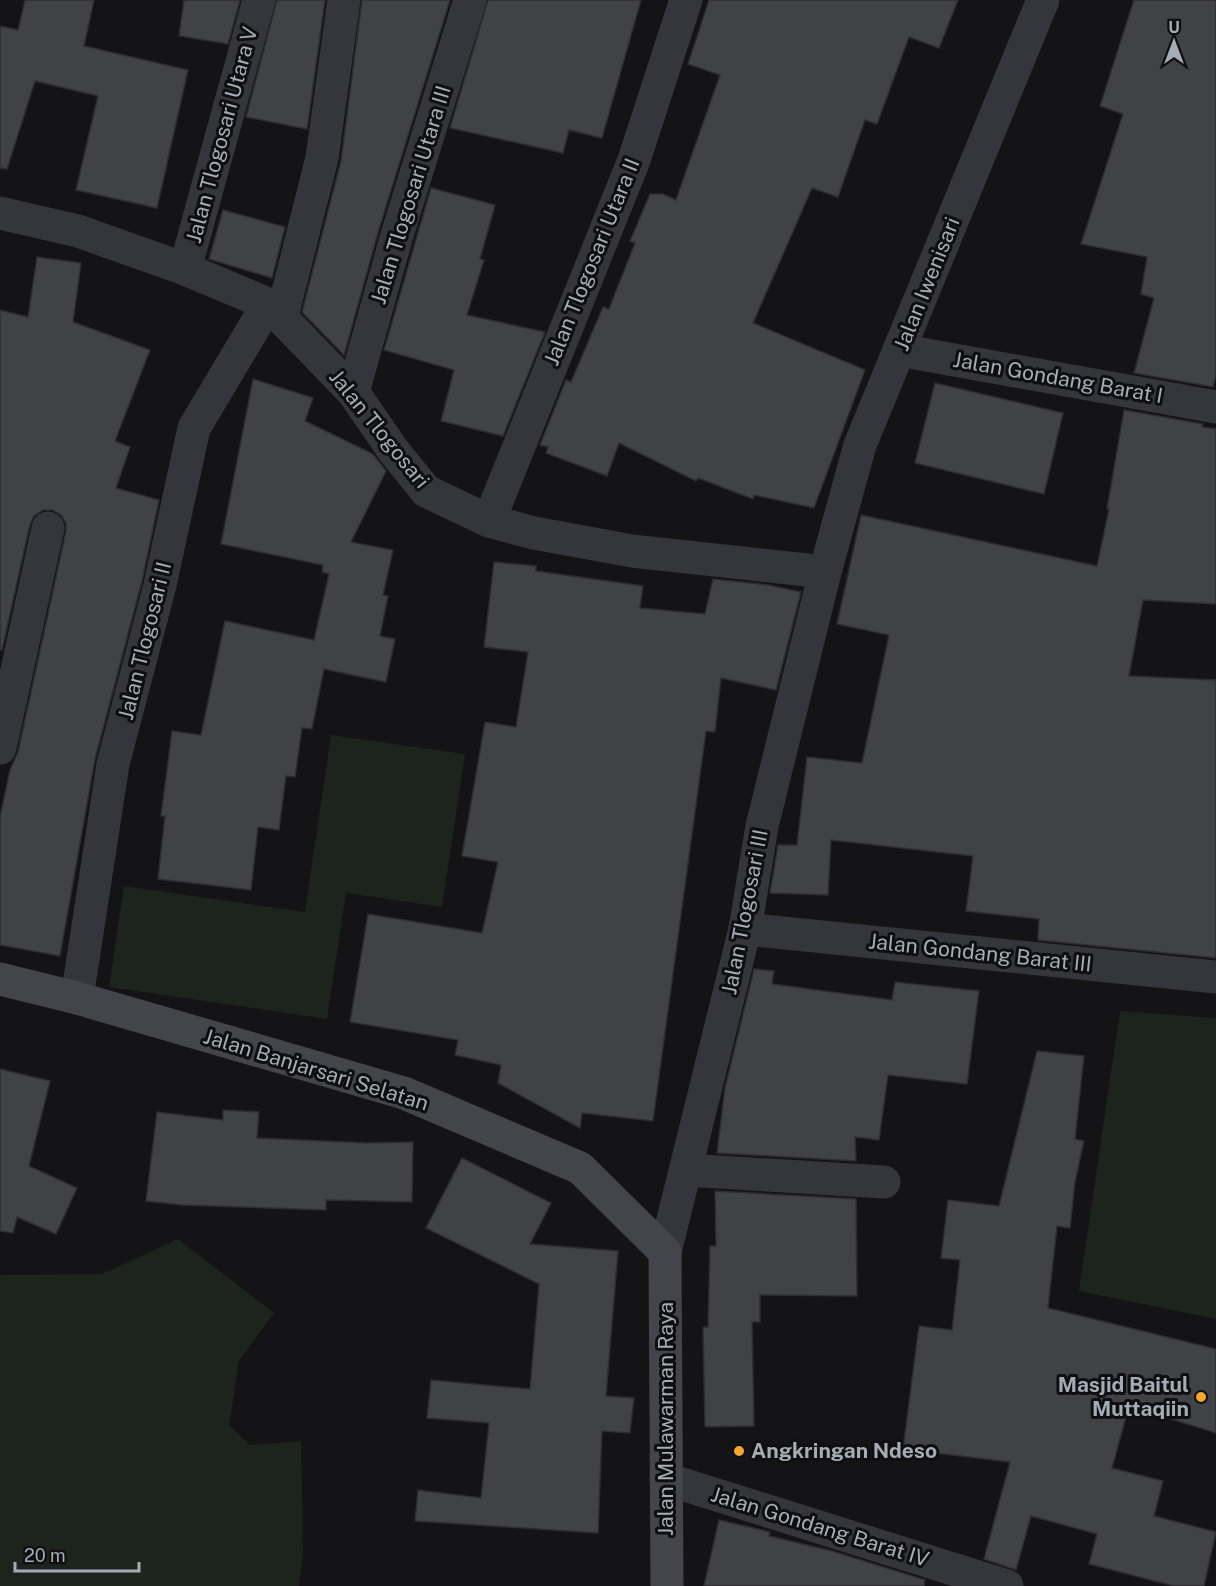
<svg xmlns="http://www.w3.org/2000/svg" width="1216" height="1586" viewBox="0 0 1216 1586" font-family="'Public Sans',sans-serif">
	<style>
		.green { fill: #1c241d }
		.building { fill: #404246; stroke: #2e2e32; stroke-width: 1.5 }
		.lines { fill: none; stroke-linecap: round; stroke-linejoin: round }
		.street { stroke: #35363b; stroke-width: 33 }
		.secondary { stroke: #43454b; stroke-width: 33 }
		.poi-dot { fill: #f4a72e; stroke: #0f0f11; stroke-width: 2 }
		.labels { text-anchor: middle; stroke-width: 6; stroke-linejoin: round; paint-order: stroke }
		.street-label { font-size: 21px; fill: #a6acb6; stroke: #0f0f11 }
		.poi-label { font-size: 21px; font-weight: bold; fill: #a6acb6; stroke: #0f0f11; text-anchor: end }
	</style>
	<rect width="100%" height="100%" fill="#141416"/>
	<g class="green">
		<polygon points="331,735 465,754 442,907 346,893 327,1019 109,987 124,886 305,912"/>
		<polygon points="1120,1011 1216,1018 1216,1319 1079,1291"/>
		<polygon points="178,1239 274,1313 239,1361 229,1425 250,1445 301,1441 303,1553 299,1586 0,1586 0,1275 102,1274"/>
	</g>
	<g class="building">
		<polygon points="25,0 94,0 84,46 188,70 157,208 76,190 98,96 35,81 7,169 0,168 0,26 18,30"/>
		<polygon points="184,0 240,0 228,44 179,36"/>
		<polygon points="277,0 325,0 307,129 246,117"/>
		<polygon points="362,0 450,0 379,229 344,355 302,312 341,161"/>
		<polygon points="488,0 641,0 602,138 569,130 563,153 450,128"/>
		<polygon points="709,0 958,0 939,48 909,37 877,124 865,120 838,197 812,188 753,323 865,370 814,508 754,495 753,499 698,478 696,481 619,443 607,476 546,453 548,447 540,445 566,380 571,382 603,307 609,309 635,243 630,241 650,194 663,194 676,200 720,75 688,64"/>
		<polygon points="1134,0 1216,0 1216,375 1213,387 1134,373 1154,298 1141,294 1147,257 1081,244 1123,114 1100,106"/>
		<polygon points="431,188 495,205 480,259 484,260 467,315 545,332 503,436 441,421 454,370 384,350"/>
		<polygon points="223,210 285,227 272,278 209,259"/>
		<polygon points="37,257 81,263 73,322 150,350 115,441 130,447 116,488 159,500 142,581 95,759 60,956 0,945 0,817 10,770 18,752 66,531 66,523 61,515 53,510 43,510 34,516 30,524 2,650 0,650 0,310 28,317"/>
		<polygon points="253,379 313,398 305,421 373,454 386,471 351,542 393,550 383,595 388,596 380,636 395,639 386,682 324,669 312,729 302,728 295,777 286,776 279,830 258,827 251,890 158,879 165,816 161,816 172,731 201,735 225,621 314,640 329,574 322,572 323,565 221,544"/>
		<polygon points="935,383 1063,413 1044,494 915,463"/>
		<polygon points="1124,410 1203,424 1202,427 1216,429 1216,604 1143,600 1129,676 1216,680 1216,958 1038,940 1039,919 966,911 973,856 831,840 828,895 770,893 778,845 797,845 807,757 862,763 889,635 837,624 861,515 1097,566 1109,509 1107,509"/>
		<polygon points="494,562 536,566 536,571 643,586 640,608 705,614 713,579 768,585 801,592 776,690 721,678 715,732 706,731 653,1121 582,1113 580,1128 498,1083 501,1065 455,1055 458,1040 350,1022 368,914 482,933 498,862 462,856 485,722 516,727 528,652 484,647"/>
		<polygon points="754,969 774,971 772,984 892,1000 895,982 979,991 967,1084 888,1075 879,1140 855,1137 856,1161 717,1153 725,1088"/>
		<polygon points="1037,1051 1084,1056 1075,1139 1084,1141 1075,1182 1070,1228 1057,1226 1048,1308 1216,1349 1216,1433 1129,1406 1112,1468 1163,1481 1154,1516 1216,1532 1204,1586 1174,1586 1089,1564 1097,1534 1031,1516 1016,1570 984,1559 1010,1462 903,1449 919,1326 952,1330 960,1260 941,1258 948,1200 999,1206"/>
		<polygon points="0,1069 50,1081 29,1166 77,1188 56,1234 17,1217 13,1233 0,1231"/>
		<polygon points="223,1110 259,1112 257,1138 368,1143 413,1142 412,1202 326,1200 326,1210 182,1205 146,1201 157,1112 223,1120"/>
		<polygon points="462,1158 551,1203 530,1244 618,1251 606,1396 634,1398 630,1433 602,1431 598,1533 415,1521 418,1490 481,1498 489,1423 427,1418 431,1380 530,1389 539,1284 426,1228"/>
		<polygon points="715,1191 856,1199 857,1296 760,1295 760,1322 752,1322 754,1426 705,1427 703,1327 708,1327 710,1246 716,1246"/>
		<polygon points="719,1520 770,1532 769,1536 832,1551 925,1580 924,1586 704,1586"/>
	</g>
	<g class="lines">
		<g class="street">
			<polyline points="0,213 78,231 185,269 268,304 353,392 393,450 426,491 489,521 534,533 632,551 825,572"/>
			<polyline points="185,269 259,0"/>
			<polyline points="282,316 322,158 344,0"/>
			<polyline points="899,350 1216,407"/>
			<polyline points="353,392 397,235 470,0"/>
			<polyline points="489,521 634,160 686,0"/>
			<polyline points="0,748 48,528"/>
			<polyline points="745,929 1216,977"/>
			<polyline points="77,998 113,764 160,585 194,428 268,304"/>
			<polyline points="686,1170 884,1182"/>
			<polyline points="665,1252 745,929 762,826 825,572 860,445 1043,0"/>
			<polyline points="666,1479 1007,1586"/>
		</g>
		<polyline class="secondary" points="0,979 77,998 404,1093 580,1168 665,1252 667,1586"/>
	</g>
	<g class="poi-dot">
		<circle cx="1201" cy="1397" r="6"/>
		<circle cx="739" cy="1451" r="6"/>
	</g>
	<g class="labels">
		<g class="street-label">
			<text transform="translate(222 135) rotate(-75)" y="7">Jalan Tlogosari Utara V</text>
			<text transform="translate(411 195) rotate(-73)" y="7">Jalan Tlogosari Utara III</text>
			<text transform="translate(592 262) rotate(-68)" y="7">Jalan Tlogosari Utara II</text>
			<text transform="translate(927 284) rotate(-68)" y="7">Jalan Iwenisari</text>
			<text transform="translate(1058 378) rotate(10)" y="7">Jalan Gondang Barat I</text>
			<text transform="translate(379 429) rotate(51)" y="7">Jalan Tlogosari</text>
			<text transform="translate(145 641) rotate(-76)" y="7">Jalan Tlogosari II</text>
			<text transform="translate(745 912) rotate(-79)" y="7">Jalan Tlogosari III</text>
			<text transform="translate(980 953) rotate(6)" y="7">Jalan Gondang Barat III</text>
			<text transform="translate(316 1070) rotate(17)" y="7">Jalan Banjarsari Selatan</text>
			<text transform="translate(666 1419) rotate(-90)" y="7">Jalan Mulawarman Raya</text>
			<text transform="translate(820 1527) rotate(17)" y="7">Jalan Gondang Barat IV</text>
		</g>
		<g class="poi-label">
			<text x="1189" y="1392">Masjid Baitul<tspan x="1189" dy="24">Muttaqiin</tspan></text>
			<text x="751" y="1458" text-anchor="start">Angkringan Ndeso</text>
		</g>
	</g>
	<g transform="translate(1174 42)" stroke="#0f0f11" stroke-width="4.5" paint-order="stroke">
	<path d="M0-4.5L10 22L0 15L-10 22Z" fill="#a6acb6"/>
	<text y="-9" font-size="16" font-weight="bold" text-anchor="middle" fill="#a6acb6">U</text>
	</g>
	<path d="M15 1562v9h124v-9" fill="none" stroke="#a6acb6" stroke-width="3"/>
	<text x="24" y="1562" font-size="18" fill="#a6acb6" stroke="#0f0f11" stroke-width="4.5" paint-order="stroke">20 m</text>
</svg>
